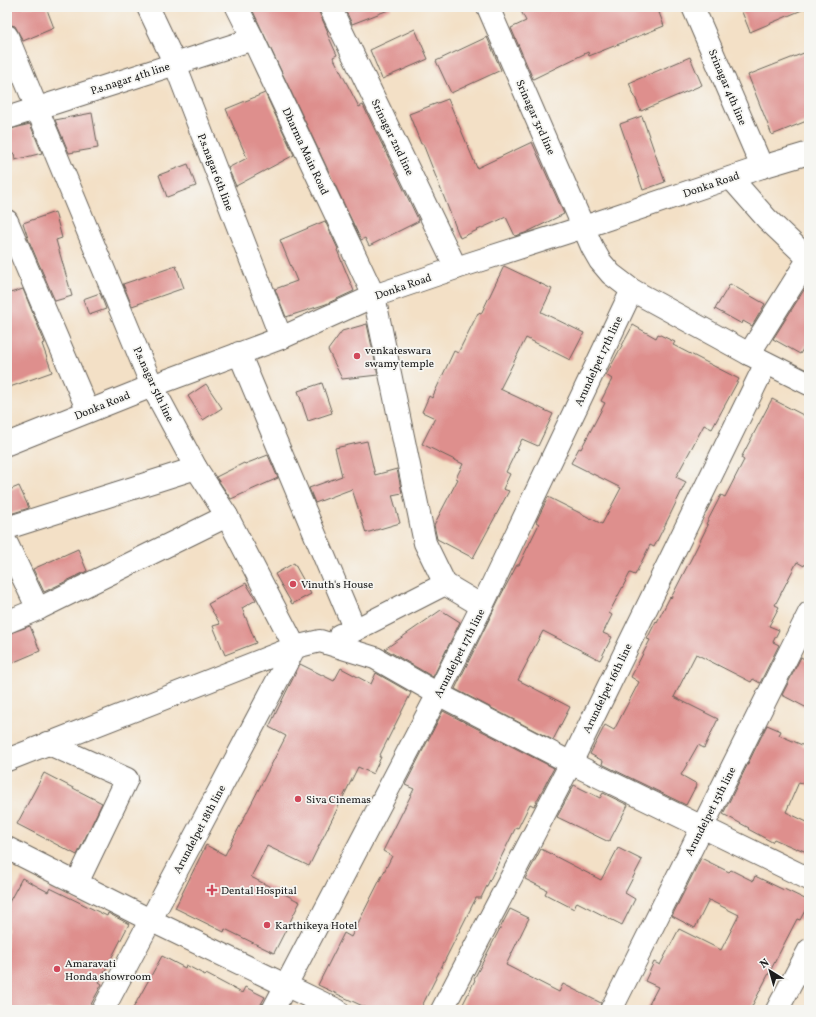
<svg xmlns="http://www.w3.org/2000/svg" width="816" height="1017" viewBox="0 0 816 1017" font-family="Vollkorn,serif">
	<style>
		.building { fill: #de8f8d }
		.lines { fill: none; stroke-linecap: round; stroke-linejoin: round }
		.street-casing { stroke: #676158; stroke-width: 24 }
		.secondary-casing { stroke: #676158; stroke-width: 24 }
		.street { stroke: #fff; stroke-width: 22 }
		.secondary { stroke: #fff; stroke-width: 22 }
		.poi-dot { fill: #d1495b; stroke: #f6f6f2; stroke-width: 1.5 }
		.labels { text-anchor: middle; stroke-width: 3.5; stroke-linejoin: round; paint-order: stroke }
		.street-label { font-size: 11px; fill: #1c1c1c; stroke: #f6f6f2 }
		.poi-label { font-size: 11px; fill: #1c1c1c; stroke: #f6f6f2; text-anchor: start }
	</style>
	<rect width="100%" height="100%" fill="#f6f6f2"/>
	<filter id="ink" filterUnits="userSpaceOnUse"><feTurbulence type="fractalNoise" baseFrequency=".025" numOctaves="2"/><feDisplacementMap in="SourceGraphic" scale="8" xChannelSelector="R" yChannelSelector="G"/><feConvolveMatrix kernelMatrix="1 2 1 2 8 2 1 2 1" color-interpolation-filters="sRGB"/></filter>
	<filter id="wash" filterUnits="userSpaceOnUse"><feTurbulence type="fractalNoise" baseFrequency=".012" numOctaves="4" result="noise"/><feDisplacementMap in="SourceGraphic" scale="16" xChannelSelector="R" yChannelSelector="G"/><feGaussianBlur stdDeviation="0.9" result="paint"/><feColorMatrix in="noise" values="0 0 0 0 0 0 0 0 0 0 0 0 0 0 0 0 0 1.4 0 .05"/><feComposite in="paint" operator="in"/></filter>
	<g filter="url(#wash)">
		<rect width="100%" height="100%" fill="#f3e0c6"/>
		<g id="blocks">
			<g class="building">
				<polygon points="7,7 46,7 54,28 23,41 15,26 7,24"/>
				<polygon points="251,7 318,7 319,12 328,32 327,33 337,55 333,57 359,107 363,105 419,221 369,246 365,238 361,240"/>
				<polygon points="344,7 391,7 391,9 352,24"/>
				<polygon points="519,7 657,7 664,26 589,56 588,52 533,79 511,28 526,21"/>
				<polygon points="740,7 809,7 750,32"/>
				<polygon points="415,29 428,59 382,79 370,50"/>
				<polygon points="487,37 501,70 451,93 436,61"/>
				<polygon points="809,51 809,120 772,135 748,75"/>
				<polygon points="690,57 702,85 641,111 629,83"/>
				<polygon points="265,93 294,155 236,186 228,168 247,158 226,109"/>
				<polygon points="448,99 477,168 532,142 564,214 525,233 515,236 506,217 460,238 423,144 421,144 409,114"/>
				<polygon points="92,113 98,148 69,153 55,120"/>
				<polygon points="642,116 665,182 643,190 620,124"/>
				<polygon points="30,124 42,153 15,160 14,153 7,155 7,130"/>
				<polygon points="188,164 196,186 167,197 159,175"/>
				<polygon points="55,212 62,238 56,240 72,296 55,301 29,241 23,223"/>
				<polygon points="325,221 338,249 337,250 354,291 326,304 286,317 275,289 297,281 280,240"/>
				<polygon points="176,266 184,288 132,306 123,284"/>
				<polygon points="504,266 552,289 541,312 584,333 570,360 526,338 500,389 553,414 538,446 522,439 506,472 510,474 503,489 509,491 473,558 437,539 434,525 458,479 456,478 463,464 422,444 435,418 422,412 429,396 432,398 454,351 458,353 478,313 481,314"/>
				<polygon points="809,282 809,339 800,354 773,339"/>
				<polygon points="730,284 765,304 752,326 743,321 742,324 715,309"/>
				<polygon points="23,289 45,343 42,344 52,372 7,388 7,294"/>
				<polygon points="100,293 106,309 89,315 83,299"/>
				<polygon points="367,324 378,375 342,379 328,350 342,331"/>
				<polygon points="633,325 656,338 658,334 675,342 673,345 739,379 712,429 704,425 676,477 686,482 670,515 654,547 650,545 635,575 630,573 609,613 612,615 603,633 612,637 600,660 543,631 527,661 528,661 518,680 570,707 553,740 455,689 500,597 517,565 519,565 539,524 536,522 548,497 602,524 621,488 571,463 579,448 581,449 605,403 601,401 612,379 606,375"/>
				<polygon points="322,383 332,413 308,421 298,391"/>
				<polygon points="206,384 222,408 203,420 188,396"/>
				<polygon points="772,399 809,418 809,556 804,566 797,562 775,605 779,607 769,626 779,630 773,642 779,645 760,683 753,679 751,682 696,654 674,697 718,719 704,748 698,745 681,775 697,784 686,805 602,764 603,761 590,754 605,725 614,730 639,682 631,677 650,640 647,639 656,621 657,622 670,597 671,598 692,557 708,525 706,524 721,495 725,497 744,460 741,458"/>
				<polygon points="367,441 375,475 397,469 402,493 392,495 400,523 366,533 352,489 315,503 309,488 342,476 335,448"/>
				<polygon points="268,455 278,478 231,499 216,477 244,463 245,464"/>
				<polygon points="19,486 29,508 7,515 7,491"/>
				<polygon points="78,549 87,571 44,592 33,569"/>
				<polygon points="294,563 311,594 292,604 275,574"/>
				<polygon points="246,583 256,600 242,608 256,643 225,655 213,626 220,624 208,604"/>
				<polygon points="441,610 460,622 433,677 385,649"/>
				<polygon points="30,626 40,651 7,665 7,634"/>
				<polygon points="801,657 809,662 809,709 782,695"/>
				<polygon points="300,664 334,681 341,668 371,684 376,673 411,693 379,757 381,757 373,774 358,767 309,866 267,846 251,877 300,902 274,953 225,929 224,932 175,908 206,845 225,855 286,736 269,727"/>
				<polygon points="443,711 554,768 534,806 530,804 518,828 516,827 481,898 476,898 420,1010 371,1010 318,985 344,933 351,937 392,856 383,851 414,789 405,785"/>
				<polygon points="767,725 781,731 779,735 809,748 809,786 799,782 786,812 809,823 809,853 797,848 797,849 774,839 772,842 748,829 749,828 723,814"/>
				<polygon points="44,773 102,803 77,855 17,824"/>
				<polygon points="574,785 600,798 603,793 628,805 609,842 557,817"/>
				<polygon points="618,848 642,860 625,893 635,899 622,925 577,902 574,909 545,894 547,890 525,879 541,849 601,880"/>
				<polygon points="701,858 729,872 731,870 753,881 755,876 784,890 784,889 809,901 809,903 800,920 797,919 750,1010 646,1010 658,987 645,981 654,962 660,965 679,929 721,950 739,915 709,900 695,928 672,916"/>
				<polygon points="22,878 48,892 50,888 107,916 108,913 129,924 99,982 102,984 88,1010 7,1010 7,906"/>
				<polygon points="510,909 529,918 506,965 559,992 563,984 601,1003 599,1010 460,1010 475,980 474,979"/>
				<polygon points="162,956 185,968 186,965 205,975 206,974 242,993 245,987 265,997 261,1004 261,1010 132,1010"/>
			</g>
		</g>
	</g>
	<g filter="url(#ink)">
		<use href="#blocks" fill-opacity="0" stroke="#676158" stroke-width="1"/>
		<g class="lines">
			<g class="street-casing">
				<g id="street">
					<polyline points="148,7 175,64 281,338"/>
					<polyline points="237,7 253,39 374,296 425,543 445,584"/>
					<polyline points="330,7 456,268"/>
					<polyline points="488,7 592,247 600,261 611,274 632,290 749,354 809,384"/>
					<polyline points="693,7 762,167"/>
					<polyline points="7,36 152,386 196,468 227,516 295,647 103,1010"/>
					<polyline points="7,118 253,39"/>
					<polyline points="731,178 767,219 809,259"/>
					<polyline points="7,221 88,411"/>
					<polyline points="239,353 355,630"/>
					<polyline points="749,354 809,258"/>
					<polyline points="7,528 196,468"/>
					<polyline points="7,544 38,609"/>
					<polyline points="7,622 38,609 227,516"/>
					<polyline points="340,635 355,630 445,584 482,606"/>
					<polyline points="47,743 127,779 77,883"/>
					<polyline points="7,760 295,647 320,641 375,658 438,694 571,763 809,879"/>
					<polyline points="7,848 150,920 337,1010"/>
					<polyline points="273,1010 438,694 482,606 632,290"/>
					<polyline points="442,1010 571,763 766,363"/>
					<polyline points="611,1010 809,613"/>
					<polyline points="777,1010 809,950"/>
				</g>
			</g>
			<g class="secondary-casing">
				<polyline id="secondary" points="7,444 152,386 281,338 374,296 456,268 584,227 762,167 809,153"/>
			</g>
			<use href="#street" class="street"/>
			<use href="#secondary" class="secondary"/>
		</g>
	</g>
	<g class="poi-dot">
		<circle cx="357" cy="356" r="4"/>
		<circle cx="293" cy="584" r="4"/>
		<circle cx="298" cy="799" r="4"/>
		<path d="M210 884h4v4h4v4h-4v4h-4v-4h-4v-4h4z"/>
		<circle cx="267" cy="925" r="4"/>
		<circle cx="57" cy="969" r="4"/>
	</g>
	<g class="labels">
		<g class="street-label">
			<text transform="translate(130 78) rotate(-18)" y="4">P.s.nagar 4th line</text>
			<text transform="translate(728 87) rotate(67)" y="4">Srinagar 4th line</text>
			<text transform="translate(536 117) rotate(66)" y="4">Srinagar 3rd line</text>
			<text transform="translate(393 137) rotate(64)" y="4">Srinagar 2nd line</text>
			<text transform="translate(306 151) rotate(65)" y="4">Dharma Main Road</text>
			<text transform="translate(216 172) rotate(69)" y="4">P.s.nagar 6th line</text>
			<text transform="translate(711 184) rotate(-19)" y="4">Donka Road</text>
			<text transform="translate(403 286) rotate(-19)" y="4">Donka Road</text>
			<text transform="translate(598 361) rotate(-65)" y="4">Arundelpet 17th line</text>
			<text transform="translate(154 384) rotate(65)" y="4">P.s.nagar 5th line</text>
			<text transform="translate(102 405) rotate(-22)" y="4">Donka Road</text>
			<text transform="translate(459 653) rotate(-63)" y="4">Arundelpet 17th line</text>
			<text transform="translate(607 688) rotate(-64)" y="4">Arundelpet 16th line</text>
			<text transform="translate(710 811) rotate(-63)" y="4">Arundelpet 15th line</text>
			<text transform="translate(199 829) rotate(-62)" y="4">Arundelpet 18th line</text>
		</g>
		<g class="poi-label">
			<text x="365" y="354">venkateswara<tspan x="365" dy="13">swamy temple</tspan></text>
			<text x="301" y="588">Vinuth's House</text>
			<text x="306" y="803">Siva Cinemas</text>
			<text x="221" y="894">Dental Hospital</text>
			<text x="275" y="929">Karthikeya Hotel</text>
			<text x="65" y="967">Amaravati<tspan x="65" dy="13">Honda showroom</tspan></text>
		</g>
	</g>
	<rect width="816" height="1017" fill="none" stroke="#f6f6f2" stroke-width="24"/>
	<g transform="translate(770 971) rotate(323)" stroke="#f6f6f2" stroke-width="3" paint-order="stroke">
	<path d="M0-3L7 15L0 10L-7 15Z" fill="#1c1c1c"/>
	<text y="-6" font-size="11" font-weight="bold" text-anchor="middle" fill="#1c1c1c">N</text>
	</g>
</svg>
